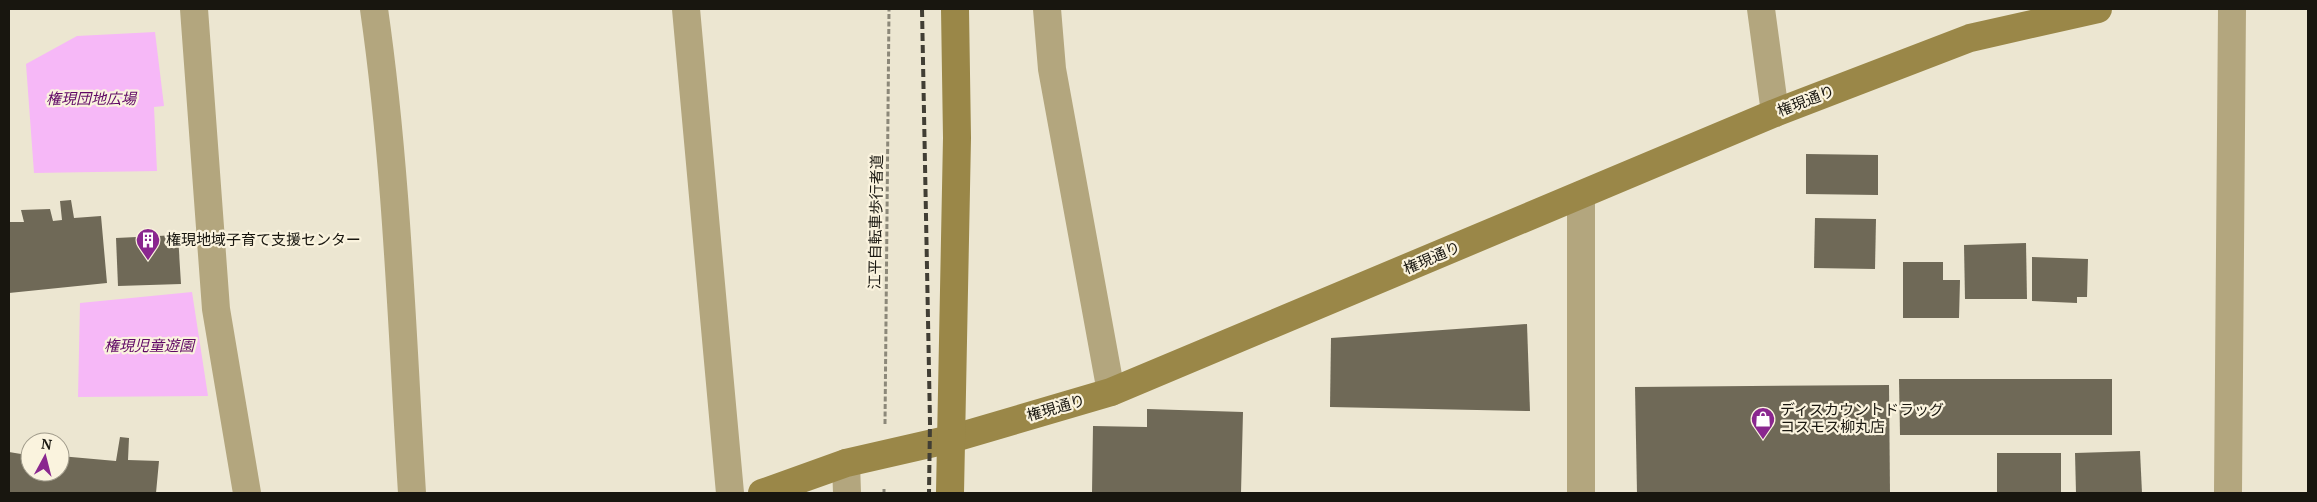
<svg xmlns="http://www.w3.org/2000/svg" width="2317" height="502" viewBox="0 0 2317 502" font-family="'PT Serif','Noto Sans JP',serif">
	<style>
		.green { fill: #f6b8f7 }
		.building { fill: #6f6957 }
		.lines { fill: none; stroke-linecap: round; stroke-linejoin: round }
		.path { stroke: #8c8879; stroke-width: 3; stroke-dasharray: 5 2.5; stroke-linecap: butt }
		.street { stroke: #b3a67e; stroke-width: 28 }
		.secondary { stroke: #9a8748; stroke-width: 28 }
		.rail { stroke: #413e34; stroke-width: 4; stroke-dasharray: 8 4; stroke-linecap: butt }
		.labels { text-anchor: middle; stroke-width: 4.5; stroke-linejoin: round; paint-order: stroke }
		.park-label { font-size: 15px; font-style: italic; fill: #600865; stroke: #faf3de }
		.street-label { font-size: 15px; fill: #18160f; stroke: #faf3de }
		.poi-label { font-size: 15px; fill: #18160f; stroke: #faf3de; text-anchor: start }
	</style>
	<rect width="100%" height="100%" fill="#ece6d1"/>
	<g class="green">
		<polygon points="155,32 164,106 154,107 157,171 34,173 26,64 77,36"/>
		<polygon points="192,292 208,396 78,397 80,303"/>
	</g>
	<g class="building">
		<polygon points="1806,154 1878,155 1878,195 1806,194"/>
		<polygon points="71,200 74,218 101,216 107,283 9,293 9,222 24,222 21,210 50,209 53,221 62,220 60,201"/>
		<polygon points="1815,218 1876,219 1875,269 1814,268"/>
		<polygon points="178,235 181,284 118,286 116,238"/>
		<polygon points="2026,243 2027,299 1965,299 1964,245"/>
		<polygon points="2032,257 2088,259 2087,297 2077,297 2077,303 2032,301"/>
		<polygon points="1903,262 1943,262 1943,280 1960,280 1959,318 1903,318"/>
		<polygon points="1527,324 1530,411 1330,407 1331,338"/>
		<polygon points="1899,379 2112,379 2112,435 1900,435"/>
		<polygon points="1889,385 1890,493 1637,493 1635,387"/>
		<polygon points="1147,409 1243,412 1241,493 1092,493 1093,426 1147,427"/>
		<polygon points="120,437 129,438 128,460 159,461 156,493 9,493 9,452 27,455 29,439 30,472 60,472 60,456 116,461"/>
		<polygon points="2140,451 2142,493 2076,493 2075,453"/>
		<rect x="1997" y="453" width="64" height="40"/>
	</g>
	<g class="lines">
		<g class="path">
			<polyline points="885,424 889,9"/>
			<polyline points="884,489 884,493"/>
		</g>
		<g class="street">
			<polyline points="194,9 216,309 247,493"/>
			<path d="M374,9C397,169 402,332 412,493"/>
			<polyline points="686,9 730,493"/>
			<polyline points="1047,9 1052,69 1111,392"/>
			<polyline points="1761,9 1775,113"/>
			<polyline points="846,463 847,493"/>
			<polyline points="1581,493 1581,195"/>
			<polyline points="2228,493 2232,9"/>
		</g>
		<g class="secondary">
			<polyline points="762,493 846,463 951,439 1111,392 1775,113 1970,38 2098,9"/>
			<polyline points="950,493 957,138 955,9"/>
		</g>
		<polyline class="rail" points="922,9 930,423 929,493"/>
	</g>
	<defs>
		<g id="building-pin" transform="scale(1.25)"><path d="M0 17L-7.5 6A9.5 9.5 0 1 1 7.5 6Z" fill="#8a278f" stroke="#faf3de"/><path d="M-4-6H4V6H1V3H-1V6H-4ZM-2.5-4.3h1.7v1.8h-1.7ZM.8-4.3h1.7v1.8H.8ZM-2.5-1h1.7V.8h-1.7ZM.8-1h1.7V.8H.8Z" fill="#fff"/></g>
		<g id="shop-pin" transform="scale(1.25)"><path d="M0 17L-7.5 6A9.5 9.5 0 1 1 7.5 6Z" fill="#8a278f" stroke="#faf3de"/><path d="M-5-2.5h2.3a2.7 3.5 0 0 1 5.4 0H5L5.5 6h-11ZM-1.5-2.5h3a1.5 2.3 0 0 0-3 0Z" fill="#fff"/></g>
	</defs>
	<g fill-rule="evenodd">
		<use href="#building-pin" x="148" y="240"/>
		<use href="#shop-pin" x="1763" y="419"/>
	</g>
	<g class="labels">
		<g class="park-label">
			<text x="91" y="104">権現団地広場</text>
			<text x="149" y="351">権現児童遊園</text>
		</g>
		<g class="street-label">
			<text transform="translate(1806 101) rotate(-21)" y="5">権現通り</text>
			<text transform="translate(876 222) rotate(-89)" y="5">江平自転車歩行者道</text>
			<text transform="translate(1432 258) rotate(-23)" y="5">権現通り</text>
			<text transform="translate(1056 408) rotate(-16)" y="5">権現通り</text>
		</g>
		<g class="poi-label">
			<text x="166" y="245">権現地域子育て支援センター</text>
			<text x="1780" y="415">ディスカウントドラッグ<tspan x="1780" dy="17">コスモス柳丸店</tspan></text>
		</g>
	</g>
	<rect width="2317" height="502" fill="none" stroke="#18160f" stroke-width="20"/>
	<g transform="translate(45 457) rotate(7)"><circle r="24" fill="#faf3de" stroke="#a09b8b"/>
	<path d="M0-4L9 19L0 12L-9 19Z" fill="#8a278f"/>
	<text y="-8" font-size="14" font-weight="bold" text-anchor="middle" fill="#18160f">N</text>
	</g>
</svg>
